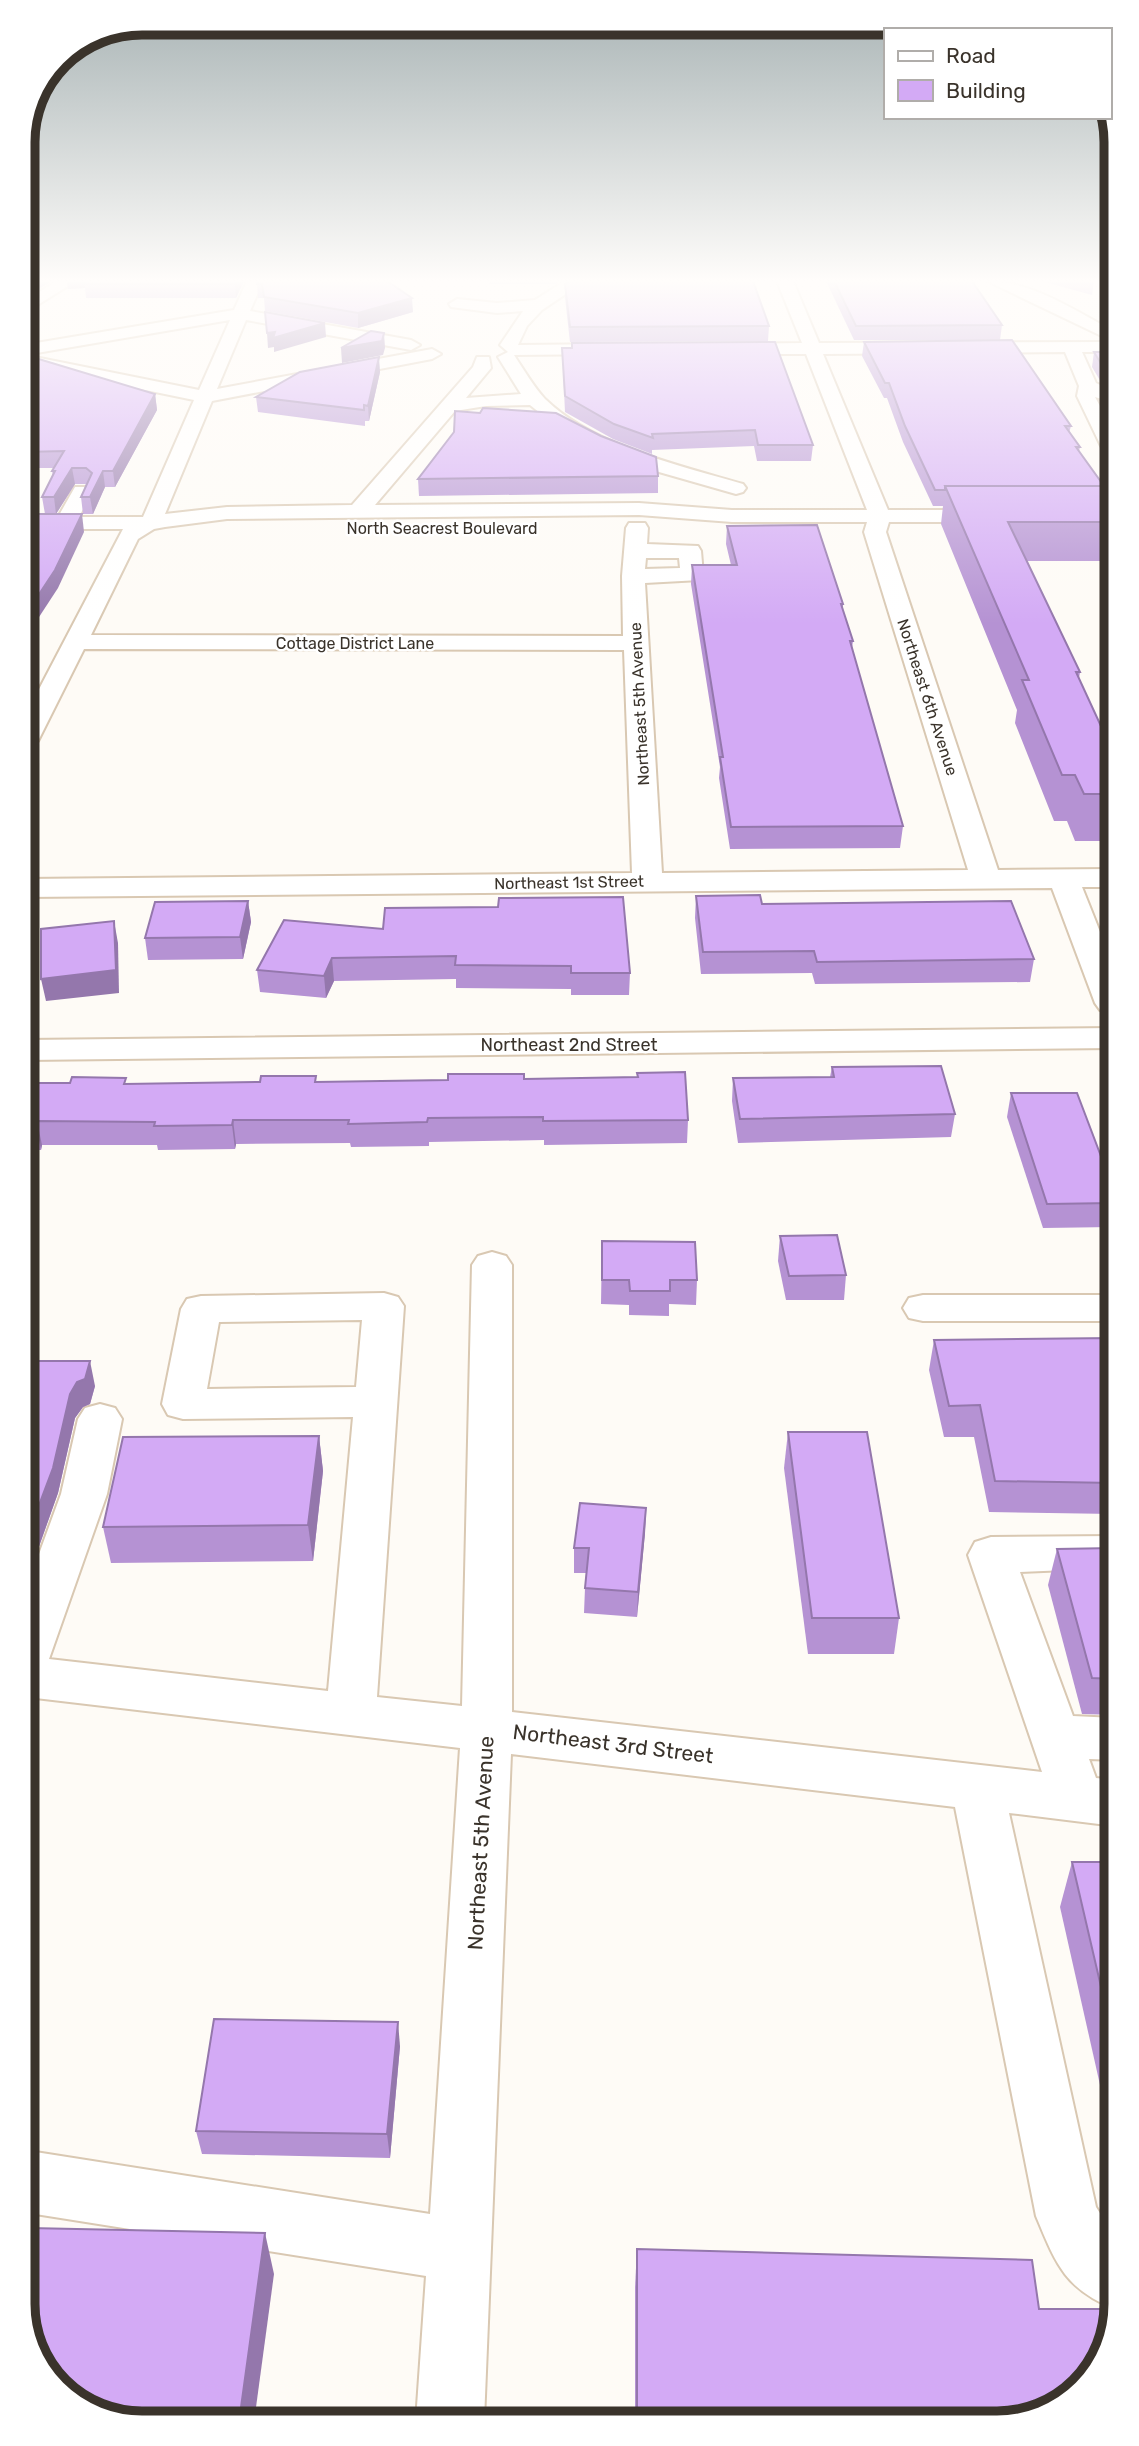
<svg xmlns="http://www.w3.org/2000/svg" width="1139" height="2446" viewBox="0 0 1139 2446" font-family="Rubik,sans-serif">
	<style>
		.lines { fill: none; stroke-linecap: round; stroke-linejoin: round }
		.minor-casing { stroke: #d9c8b2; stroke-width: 4 }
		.minor { fill: #fff; fill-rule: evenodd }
		.wall { fill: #b592d3 }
		.shaded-wall { fill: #9477ac }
		.building { fill: #d3aaf5; stroke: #9477ac; stroke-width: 2 }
		.labels { text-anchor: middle; stroke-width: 5; stroke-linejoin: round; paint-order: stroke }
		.far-street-label { font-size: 16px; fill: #3a332b; stroke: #fff }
		.street-label { font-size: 18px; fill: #3a332b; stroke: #fff }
		.near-street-label { font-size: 21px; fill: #3a332b; stroke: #fff }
		.rim { fill: none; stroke: #3a332b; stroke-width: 9 }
	</style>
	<rect width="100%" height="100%" fill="#fefbf6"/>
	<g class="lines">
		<g class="minor-casing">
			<g id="minor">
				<polygon points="57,281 76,281 23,314 23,302"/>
				<path d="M247,281H263L250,311L411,340L420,345L411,350L246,320L217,389L432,349L441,354L432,359L212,401L165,514L227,507L352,505L473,367L477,357H489L491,368L466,398L521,394L498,357L508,352L500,345L523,311L497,313L451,307L449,304L457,299L497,303L535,300L565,281H585L542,310L527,326L518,345L615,344L624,349L615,354L514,355C524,370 533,386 545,399C593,446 681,466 743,484L746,488L743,492L736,494L652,470L602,450L555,425L530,405L486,406L455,411L375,505L639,503L732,510H867L806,354H724L715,349L724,344L802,343L777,281H793L819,343L1110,342L1111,352H1082L1096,383L1111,390V402L1095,397L1111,426V452L1101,446L1077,396L1079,386L1065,352L823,354L888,510H993L1001,511L1004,516L1001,521L993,522H889L886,532L998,870L1112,869V887H1082L1112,962V1013L1100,1010L1095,1003L1052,888L25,897V879L632,873L624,650L84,649L38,741L34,747L25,749V716L123,529H24V517H58L75,487H89L92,491L79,517H143L194,400L24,365V345L234,310ZM230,320L199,390L25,355ZM639,515L732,522H867L864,532L968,870L662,873L645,583L700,580L703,575L701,551L698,546L647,544L648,528L645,523H629L626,528L622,576L623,636L91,635L138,539L154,529L165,527L227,519ZM646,558H679L680,568L645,569Z"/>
				<path d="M987,281C1031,281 1072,309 1110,329V340Z"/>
				<polygon points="1113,1028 1113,1048 26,1060 26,1040"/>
				<path d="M492,1252L506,1256L512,1265V1712L1042,1772L968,1555L975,1542L991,1537L1114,1536V1568L1020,1572L1073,1716L1115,1718V1760L1089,1759L1096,1778L1115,1780V1826L1009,1813L1096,2207L1116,2238L1115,2309C1065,2289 1056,2264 1036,2216L955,1807L511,1754L484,2421H416L426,2276L29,2213V2151L430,2214L460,1748L27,1697V1587L61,1494L78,1419L85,1408L100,1404L115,1408L122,1419L107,1494L49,1659L328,1691L353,1417L183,1419L168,1415L162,1404L181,1309L187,1299L201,1296L384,1293L398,1297L404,1306L377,1697L462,1706L472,1265L478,1256ZM362,1320L356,1387L207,1389L219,1322Z"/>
				<polygon points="923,1295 1113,1295 1113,1321 923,1321 909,1318 903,1308 909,1298"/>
			</g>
		</g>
		<use href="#minor" class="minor"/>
	</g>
	<g class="wall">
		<polygon points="67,281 244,281 236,298 86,298 85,288 68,289"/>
		<polygon points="258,281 413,312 358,328 265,311 264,298 258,298 257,284"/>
		<polygon points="489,281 560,281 556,284 489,284"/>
		<polygon points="826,281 976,281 973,283 1002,325 1000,340 854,340"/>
		<polygon points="1041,281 1094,281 1092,295"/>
		<polygon points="565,284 769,326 768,341 570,342 565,298"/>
		<polygon points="864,342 1071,426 1069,433 1080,447 1079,451 1104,486 1111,486 1111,561 1027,561 1080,672 1079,678 1112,750 1112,841 1075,841 1067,821 1054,821 1015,723 1017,710 941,524 943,506 933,506 903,442 887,398 884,398 862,356"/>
		<polygon points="572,343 813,445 811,461 757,461 754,446 652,450 652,454 613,439 565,412 562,348 572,348"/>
		<polygon points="1094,352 1111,352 1111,387 1101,382 1092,367"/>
		<polygon points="24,369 155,394 157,410 115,487 105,487 93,514 83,514 81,497 86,484 75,484 56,514 45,514 42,497 53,476 52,471 54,468 24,468"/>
		<polygon points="380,372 369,421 365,421 365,426 258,412 256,397"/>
		<polygon points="480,413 658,476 658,493 419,496 418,479"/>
		<polygon points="727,526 843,604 843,610 853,641 852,648 903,826 900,848 730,849 719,778 720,767 691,584 692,565 731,565 726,544"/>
		<polygon points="696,896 762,904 1034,959 1030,982 815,984 812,973 701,974 695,918"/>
		<polygon points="248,901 251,922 243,959 148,960 145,938"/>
		<polygon points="284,920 630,973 629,995 571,995 571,989 456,988 456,979 334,981 326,998 260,992 257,970"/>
		<polygon points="832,1067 955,1114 951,1137 738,1143 732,1101 733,1078 830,1077"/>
		<polygon points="316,1076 316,1082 524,1079 688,1120 687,1143 544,1145 544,1140 429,1142 429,1146 351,1147 350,1143 236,1144 235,1149 158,1150 157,1145 42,1145 41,1150 26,1150 26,1083 127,1084 260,1082"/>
		<polygon points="1011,1093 1113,1188 1113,1227 1043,1228 1007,1117"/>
		<polygon points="780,1236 846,1275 844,1300 786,1300 778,1261"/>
		<polygon points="602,1241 697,1280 696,1305 669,1304 669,1316 629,1315 629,1305 601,1304"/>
		<polygon points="1113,1338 1114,1514 989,1512 974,1437 944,1437 929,1370 934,1340"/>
		<polygon points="26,1361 95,1386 90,1404 83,1407 75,1418 58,1493 31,1569 27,1568"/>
		<polygon points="788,1432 899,1618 894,1654 808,1654 784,1468"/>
		<polygon points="319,1436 323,1471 313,1561 111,1563 103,1527"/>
		<polygon points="646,1508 645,1533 637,1617 584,1613 585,1588 586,1573 574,1573 574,1548"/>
		<polygon points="1114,1548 1115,1715 1082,1714 1048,1585 1057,1549"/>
		<polygon points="1072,1862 1115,1862 1116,2156 1060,1907"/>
		<polygon points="400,2046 390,2158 202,2154 196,2131"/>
		<polygon points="637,2249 1039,2309 1036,2417 635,2420 635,2287"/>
	</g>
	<g class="shaded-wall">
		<polygon points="23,281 52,281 34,292 23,293"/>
		<polygon points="67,281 94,281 84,284 85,288 68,289"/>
		<polygon points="236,281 244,281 236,298 235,284"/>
		<polygon points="412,298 413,312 358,328 358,313"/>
		<polygon points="325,323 326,337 274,352 274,347 268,348 267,333"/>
		<polygon points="384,333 385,348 383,355 342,363 341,348"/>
		<polygon points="379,357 380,372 369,421 368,406"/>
		<polygon points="155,394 157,410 115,487 113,471"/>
		<polygon points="72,468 75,484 56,514 54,497"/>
		<polygon points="103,471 105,487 93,514 90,497"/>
		<polygon points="82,514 84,532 58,588 24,640 24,617"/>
		<polygon points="248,901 251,922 243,959 240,937"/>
		<polygon points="25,909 30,930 25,942"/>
		<polygon points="114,921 118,943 119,993 46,1001 41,979"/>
		<polygon points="332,958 334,981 326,998 324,976"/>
		<polygon points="233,1120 236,1144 235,1149 232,1125"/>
		<polygon points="37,1121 42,1145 41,1150 36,1126"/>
		<polygon points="90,1361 95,1386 90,1404 83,1407 75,1418 58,1493 31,1569 27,1553 27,1537 70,1394"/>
		<polygon points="319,1436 323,1471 313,1561 308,1525"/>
		<polygon points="646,1508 645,1533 637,1617 638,1592"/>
		<polygon points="398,2022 400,2046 390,2158 387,2134"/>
		<polygon points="265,2233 274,2274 254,2422 239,2422"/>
	</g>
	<g class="building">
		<polygon points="86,281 236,281 235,284 84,284"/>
		<polygon points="258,281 387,281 412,298 358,313 264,297 262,284 257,284"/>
		<polygon points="569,281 753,281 769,326 570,327 565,284"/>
		<polygon points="834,281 972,281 1002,325 856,326"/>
		<polygon points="265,312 325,323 273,338 275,332 267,333"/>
		<polygon points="371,331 384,333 382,341 341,348"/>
		<polygon points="1012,340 1071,426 1065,426 1080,447 1076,447 1104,486 945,486 945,490 935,490 905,426 889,383 885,383 864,342"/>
		<polygon points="775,342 813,445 758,445 755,430 652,434 653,438 614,424 565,396 562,348 572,348 572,343"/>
		<polygon points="1094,352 1111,352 1111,371 1103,367"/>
		<polygon points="32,357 155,394 113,471 103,471 90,497 81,497 92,473 86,468 72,468 54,497 42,497 55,471 52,471 64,451 24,452 24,369"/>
		<polygon points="379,357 368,406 364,405 364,410 256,397 300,372"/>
		<polygon points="483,408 556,413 601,436 656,457 658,476 418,479 454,432 455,411 480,413"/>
		<polygon points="945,486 1111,486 1111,522 1008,522 1080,672 1076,672 1112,750 1112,794 1084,794 1075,775 1062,775 1022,680 1029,680"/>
		<polygon points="34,514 82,514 55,570 24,617 24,534"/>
		<polygon points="817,525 843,604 841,604 853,641 850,641 903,826 731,827 720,757 723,757 692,565 737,565 727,526"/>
		<polygon points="760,895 762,904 1011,901 1034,959 817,962 814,951 703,952 696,896"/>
		<polygon points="623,897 630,973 571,973 571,966 455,965 456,956 332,958 324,976 257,970 284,920 383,929 385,908 498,907 499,898"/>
		<polygon points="248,901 240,937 145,938 155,902"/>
		<polygon points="114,921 116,970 41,979 41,929"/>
		<polygon points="941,1066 955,1114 740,1119 733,1078 834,1077 832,1067"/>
		<polygon points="685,1072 688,1120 543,1121 543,1117 428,1118 427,1122 348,1124 349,1120 233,1120 232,1125 154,1126 155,1122 37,1121 36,1126 26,1126 26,1083 70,1083 72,1077 126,1078 124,1084 260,1082 261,1076 316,1076 315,1082 448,1080 448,1074 524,1074 524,1079 638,1077 637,1073"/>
		<polygon points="1011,1093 1077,1093 1113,1188 1113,1203 1047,1204"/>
		<polygon points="837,1235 846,1275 789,1276 780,1236"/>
		<polygon points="602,1241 695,1242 697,1280 670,1280 670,1291 630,1291 629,1280 602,1280"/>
		<polygon points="1113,1338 1114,1483 995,1481 980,1405 949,1406 934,1340"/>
		<polygon points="26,1361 90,1361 85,1379 77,1382 70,1394 53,1468 27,1537"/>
		<polygon points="788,1432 867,1432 899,1618 812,1618"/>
		<polygon points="319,1436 308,1525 103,1527 123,1437"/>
		<polygon points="580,1503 646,1508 638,1592 585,1588 589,1548 574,1548"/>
		<polygon points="1114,1548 1114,1679 1092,1678 1057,1549"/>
		<polygon points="1072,1862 1115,1862 1115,2047"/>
		<polygon points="214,2019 398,2022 387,2134 196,2131"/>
		<polygon points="29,2228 265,2233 239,2422 134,2423 70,2399 29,2343"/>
		<polygon points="637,2249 1032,2260 1039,2309 1115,2309 1092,2376 1036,2417 637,2420"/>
	</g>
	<linearGradient id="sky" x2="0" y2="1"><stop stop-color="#a9b4b5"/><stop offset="0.45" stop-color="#fffdfb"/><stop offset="1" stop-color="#fffdfb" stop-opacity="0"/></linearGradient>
	<rect width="1139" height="624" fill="url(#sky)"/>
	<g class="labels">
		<g class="far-street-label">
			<text x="442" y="534">North Seacrest Boulevard</text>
			<text x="355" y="649">Cottage District Lane</text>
			<text transform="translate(928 697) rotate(72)" y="6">Northeast 6th Avenue</text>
			<text transform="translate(639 704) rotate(-93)" y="6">Northeast 5th Avenue</text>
			<text transform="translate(569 882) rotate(-1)" y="6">Northeast 1st Street</text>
		</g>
		<g class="street-label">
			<text x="569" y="1051">Northeast 2nd Street</text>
		</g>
		<g class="near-street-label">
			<text transform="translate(613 1744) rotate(7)" y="7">Northeast 3rd Street</text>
			<text transform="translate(481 1843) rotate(-87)" y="7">Northeast 5th Avenue</text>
		</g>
	</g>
	<path d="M0 0H1139V2446H0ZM142 35H997A107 107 0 0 1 1104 142V2304A107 107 0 0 1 997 2411H142A107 107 0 0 1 35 2304V142A107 107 0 0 1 142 35Z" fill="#fff" fill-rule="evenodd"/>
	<path class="rim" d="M142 35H997A107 107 0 0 1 1104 142V2304A107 107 0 0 1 997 2411H142A107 107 0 0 1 35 2304V142A107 107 0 0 1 142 35Z"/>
	<rect x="884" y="28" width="228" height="91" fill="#ffffff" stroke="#b0adaa" stroke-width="2"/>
	<rect x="898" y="51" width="35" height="10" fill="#ffffff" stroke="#b0adaa" stroke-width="2"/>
	<text x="946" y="63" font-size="21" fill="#3a332b">Road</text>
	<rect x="898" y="80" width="35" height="21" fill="#d3aaf5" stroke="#b0adaa" stroke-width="2"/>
	<text x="946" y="98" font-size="21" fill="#3a332b">Building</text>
</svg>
